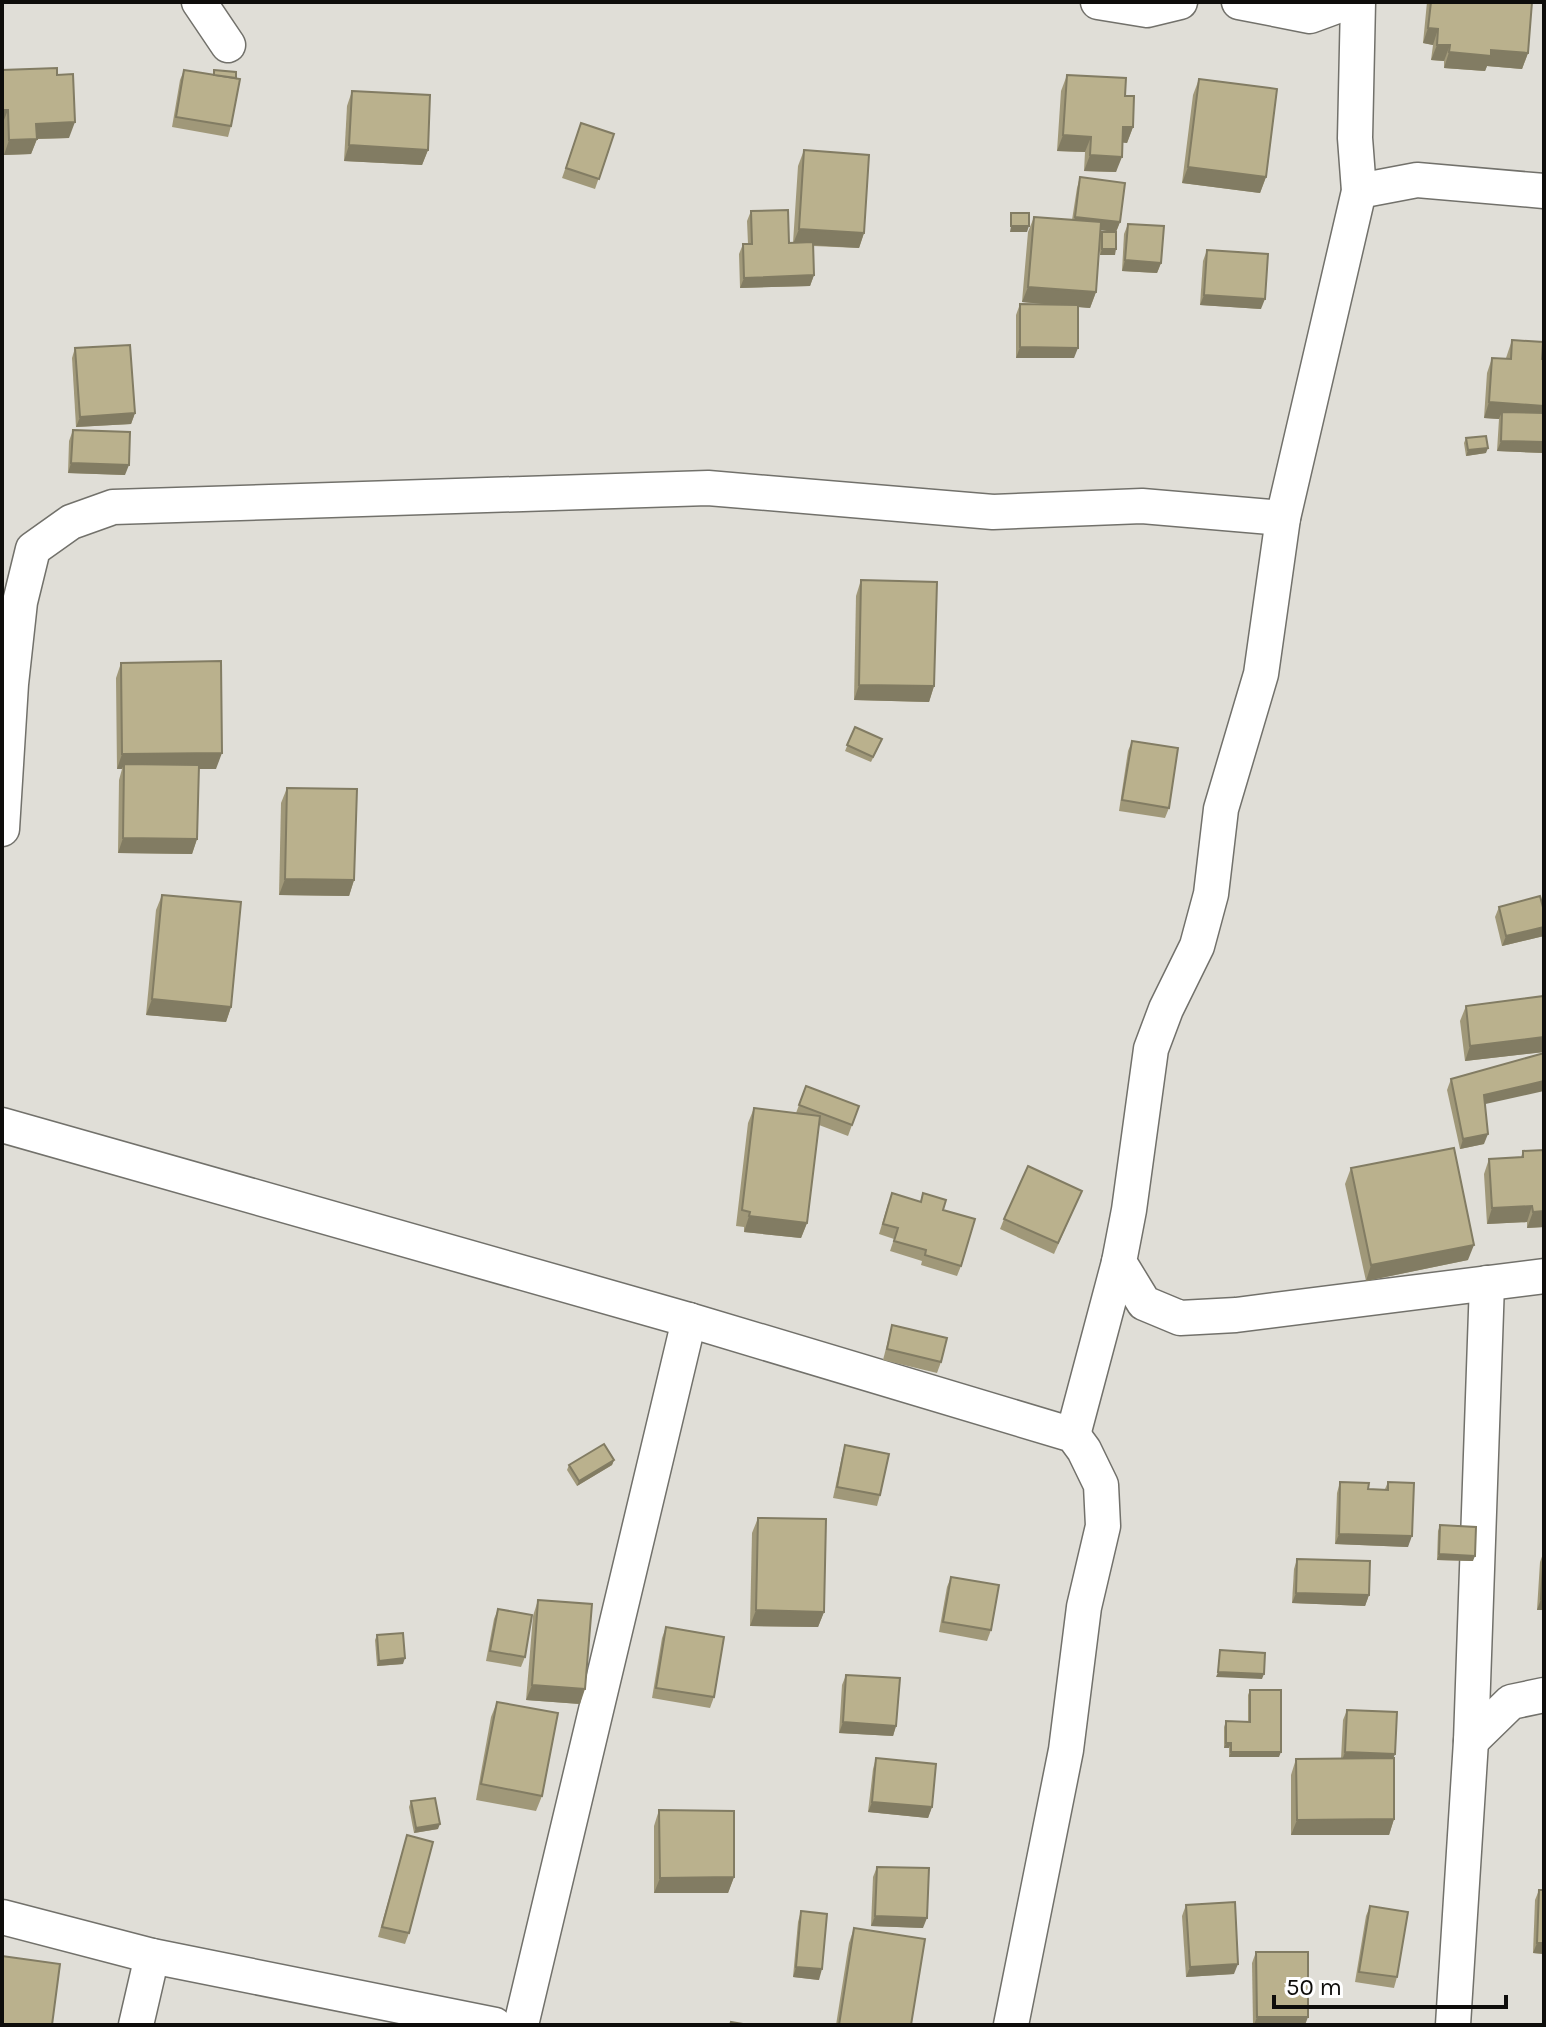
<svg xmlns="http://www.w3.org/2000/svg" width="1546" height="2027" viewBox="0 0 1546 2027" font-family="Karla,sans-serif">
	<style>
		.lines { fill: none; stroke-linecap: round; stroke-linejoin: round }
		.street-casing { stroke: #72716b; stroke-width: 37 }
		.street { stroke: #fff; stroke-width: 34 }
		.wall { fill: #a09879 }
		.shaded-wall { fill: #827c63 }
		.building { fill: #bab18d; stroke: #827c63; stroke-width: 2 }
	</style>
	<rect width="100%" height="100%" fill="#e0ded7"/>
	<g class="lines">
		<g class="street-casing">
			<g id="street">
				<polyline points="199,2 228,45"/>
				<polyline points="1098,2 1147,10 1180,2"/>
				<polyline points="1239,2 1310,16 1348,2"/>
				<polyline points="1358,2 1355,138 1359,191 1283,518 1261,674 1221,809 1211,894 1197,946 1166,1009 1151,1049 1129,1210 1119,1262 1144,1303 1180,1318 1236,1315 1544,1276"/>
				<polyline points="1359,191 1417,180 1544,191"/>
				<polyline points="2,829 11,684 20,602 33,549 71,522 113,507 708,488 993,512 1142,506 1283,518"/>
				<polyline points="2,1125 689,1320 1073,1435 1084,1450 1101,1485 1103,1526 1084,1607 1066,1750 1011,2025"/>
				<polyline points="1073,1435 1119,1262"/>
				<polyline points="1471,1741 1511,1702 1544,1695"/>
				<polyline points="2,1917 152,1956 495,2025"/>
				<polyline points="136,2025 152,1956"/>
				<polyline points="521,2025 689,1320"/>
				<polyline points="1453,2025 1471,1741 1487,1283"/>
			</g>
		</g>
		<use href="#street" class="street"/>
	</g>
	<g class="wall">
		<polygon points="1427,2 1532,2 1528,53 1522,69 1487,66 1485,71 1444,68 1444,61 1431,60 1433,45 1423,43"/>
		<polygon points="2,70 57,75 69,138 37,139 31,154 4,155"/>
		<polygon points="184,70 213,75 214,70 231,126 228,137 172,127 180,80"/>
		<polygon points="1067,75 1125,96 1133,127 1127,143 1122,142 1116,172 1084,171 1085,152 1057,151 1061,91"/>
		<polygon points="1199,79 1266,177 1260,193 1182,183 1193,95"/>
		<polygon points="352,91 428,150 422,165 344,161 347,106"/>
		<polygon points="581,123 614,134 595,189 562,178"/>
		<polygon points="804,150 864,233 859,248 813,246 814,275 810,286 740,288 739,254 743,244 748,244 747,221 751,211 789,243 793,243 798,166"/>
		<polygon points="1080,177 1120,222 1116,232 1101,230 1100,237 1102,232 1115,255 1100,255 1100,241 1096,292 1090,308 1078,307 1074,358 1016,358 1016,315 1020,304 1052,305 1022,302 1028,232 1034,217 1072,220 1077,188"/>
		<polygon points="1128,224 1161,263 1157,273 1122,271 1124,234"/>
		<polygon points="1207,250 1261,309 1200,305 1203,261"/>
		<polygon points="1512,340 1544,359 1544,453 1497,451 1499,419 1484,418 1487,373 1492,358 1506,358"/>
		<polygon points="75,348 135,413 131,424 76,427 72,358"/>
		<polygon points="73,430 125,475 68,473 69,441"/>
		<polygon points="1466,438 1486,453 1466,456 1464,443"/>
		<polygon points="861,580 934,686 929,702 854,700 856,596"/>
		<polygon points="121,663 216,769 199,769 197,839 192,854 118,853 119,780 122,769 117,769 116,678"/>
		<polygon points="855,727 880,744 871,762 845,751"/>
		<polygon points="1132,741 1169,808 1165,818 1119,811 1128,751"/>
		<polygon points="287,788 354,880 349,896 279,895 281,803"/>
		<polygon points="162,895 231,1007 226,1022 146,1015 156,910"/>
		<polygon points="1499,907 1544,936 1502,946 1495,917"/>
		<polygon points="1544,996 1544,1052 1465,1061 1460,1021 1466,1006"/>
		<polygon points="1451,1079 1485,1104 1484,1144 1460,1149 1447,1090"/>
		<polygon points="806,1086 859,1106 848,1136 819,1125 807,1223 801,1238 744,1232 744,1227 736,1226 748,1123 754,1108 796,1113"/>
		<polygon points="1523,1151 1544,1227 1527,1228 1527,1222 1487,1224 1484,1174 1489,1159 1521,1157"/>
		<polygon points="1351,1168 1468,1260 1366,1281 1345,1184"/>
		<polygon points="1082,1191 1054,1254 1000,1229 1004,1219"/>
		<polygon points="923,1193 943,1210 961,1266 957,1276 921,1265 922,1261 890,1251 894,1239 879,1234 888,1204 920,1202"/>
		<polygon points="892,1325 941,1362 937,1373 883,1360"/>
		<polygon points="845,1445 880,1495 877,1506 833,1498 842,1456"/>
		<polygon points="614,1460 612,1465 577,1486 567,1470 569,1465"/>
		<polygon points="1340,1482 1368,1489 1385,1489 1388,1482 1408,1547 1335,1544 1337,1493"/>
		<polygon points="758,1518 824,1612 818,1627 750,1626 752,1533"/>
		<polygon points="1440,1525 1473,1561 1437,1560 1438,1531"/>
		<polygon points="1544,1551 1544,1610 1537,1610 1540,1562"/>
		<polygon points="1297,1559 1369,1595 1365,1606 1292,1603 1294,1569"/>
		<polygon points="951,1577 991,1630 987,1641 939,1632 947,1587"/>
		<polygon points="538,1600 580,1704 526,1700 533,1616"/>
		<polygon points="498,1609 525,1657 521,1667 486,1661 494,1619"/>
		<polygon points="666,1627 714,1697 710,1708 652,1698 662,1638"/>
		<polygon points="377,1635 403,1664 377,1666 375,1640"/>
		<polygon points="846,1675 896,1726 893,1736 839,1733 842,1685"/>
		<polygon points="1250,1690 1279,1757 1229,1757 1229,1748 1224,1748 1224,1727 1226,1721 1248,1722 1248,1695"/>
		<polygon points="497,1702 542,1796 536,1811 476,1800 491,1717"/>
		<polygon points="1347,1710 1395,1754 1393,1758 1394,1819 1389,1835 1291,1835 1291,1775 1296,1759 1341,1759 1343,1720"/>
		<polygon points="876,1758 932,1807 928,1818 868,1812 873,1769"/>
		<polygon points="411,1801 438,1829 414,1833 409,1807"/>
		<polygon points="659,1810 734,1877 728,1893 654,1893 654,1826"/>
		<polygon points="407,1835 409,1933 405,1944 378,1937"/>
		<polygon points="877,1867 923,1928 871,1926 873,1877"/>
		<polygon points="1539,1890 1544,1890 1544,1954 1533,1953 1535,1900"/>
		<polygon points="1186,1905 1234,1974 1186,1977 1182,1916"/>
		<polygon points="1370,1906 1397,1977 1394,1988 1355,1982 1366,1916"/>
		<polygon points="801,1911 819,1980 793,1977 798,1922"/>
		<polygon points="854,1928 911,2025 836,2025 849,1943"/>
		<polygon points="1256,1952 1305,2025 1253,2025 1252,1963"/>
	</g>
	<g class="shaded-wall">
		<polygon points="1428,28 1438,29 1433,45 1423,43"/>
		<polygon points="1437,45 1450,45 1444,61 1431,60"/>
		<polygon points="1491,50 1528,53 1522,69 1487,66 1485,71 1444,68 1449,52"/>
		<polygon points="2,110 8,110 2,125"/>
		<polygon points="75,122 69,138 31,139 36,124"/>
		<polygon points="1123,127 1133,127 1127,143 1117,142"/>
		<polygon points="1063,135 1091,137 1085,152 1057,151"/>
		<polygon points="37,139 31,154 4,155 9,140"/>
		<polygon points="349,145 428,150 422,165 344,161"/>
		<polygon points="1090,155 1122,157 1116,172 1084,171"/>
		<polygon points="1188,167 1266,177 1260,193 1182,183"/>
		<polygon points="1075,217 1120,222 1116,232 1072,227"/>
		<polygon points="1011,226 1029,226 1027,232 1010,232"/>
		<polygon points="799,229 864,233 859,248 793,244"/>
		<polygon points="1102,249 1116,249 1115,255 1100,255"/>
		<polygon points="1125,260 1161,263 1157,273 1122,271"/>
		<polygon points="814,275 810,286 740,288 744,278"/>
		<polygon points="1028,287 1096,292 1090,308 1022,302"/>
		<polygon points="1204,295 1265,299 1261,309 1200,305"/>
		<polygon points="1020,347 1078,348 1074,358 1016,358"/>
		<polygon points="1489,402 1544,406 1544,422 1502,412 1499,419 1484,418"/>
		<polygon points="135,413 131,424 76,427 80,417"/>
		<polygon points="1501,441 1544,442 1544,453 1497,451"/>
		<polygon points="1488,448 1486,453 1466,456 1468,450"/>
		<polygon points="71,463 129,465 125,475 68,473"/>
		<polygon points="859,685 934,686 929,702 854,700"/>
		<polygon points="222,753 216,769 124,769 124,764 122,769 117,769 122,754"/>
		<polygon points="123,838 197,839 192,854 118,853"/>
		<polygon points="285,879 354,880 349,896 279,895"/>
		<polygon points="1544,927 1544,936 1502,946 1506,936"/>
		<polygon points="152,999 231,1007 226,1022 146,1015"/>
		<polygon points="1544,1037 1544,1052 1465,1061 1470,1046"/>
		<polygon points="1544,1081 1544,1091 1481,1105 1484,1095"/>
		<polygon points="1488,1134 1484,1144 1460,1149 1463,1139"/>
		<polygon points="1532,1206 1527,1222 1487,1224 1492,1208"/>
		<polygon points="1544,1211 1544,1227 1527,1228 1533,1212"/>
		<polygon points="749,1216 807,1223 801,1238 744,1232"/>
		<polygon points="1474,1245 1468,1260 1366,1281 1371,1265"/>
		<polygon points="614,1460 612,1465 577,1486 579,1481"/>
		<polygon points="1339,1534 1412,1536 1408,1547 1335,1544"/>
		<polygon points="1439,1554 1475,1556 1473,1561 1437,1560"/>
		<polygon points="1296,1593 1369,1595 1365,1606 1292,1603"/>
		<polygon points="1541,1599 1544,1599 1544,1610 1537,1610"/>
		<polygon points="756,1610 824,1612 818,1627 750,1626"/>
		<polygon points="405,1658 403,1664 377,1666 379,1661"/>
		<polygon points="1218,1672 1264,1674 1262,1679 1216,1677"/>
		<polygon points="532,1685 585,1689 580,1704 526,1700"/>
		<polygon points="843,1722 896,1726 893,1736 839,1733"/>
		<polygon points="1226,1743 1231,1743 1229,1748 1224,1748"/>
		<polygon points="1231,1752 1281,1752 1279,1757 1229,1757"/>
		<polygon points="1345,1752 1395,1754 1391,1764 1341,1763"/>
		<polygon points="872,1802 932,1807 928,1818 868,1812"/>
		<polygon points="1394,1819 1389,1835 1291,1835 1297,1820"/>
		<polygon points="440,1824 438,1829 414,1833 416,1828"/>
		<polygon points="734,1877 728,1893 654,1893 660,1878"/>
		<polygon points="875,1916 927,1918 923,1928 871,1926"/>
		<polygon points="1537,1943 1544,1943 1544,1954 1533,1953"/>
		<polygon points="1238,1964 1234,1974 1186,1977 1190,1967"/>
		<polygon points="796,1967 822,1969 819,1980 793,1977"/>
		<polygon points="1257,2017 1308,2017 1305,2025 1254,2025"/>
	</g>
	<g class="building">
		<polygon points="1431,2 1532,2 1528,53 1491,50 1491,56 1449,52 1450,45 1437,45 1438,29 1428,28"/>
		<polygon points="57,68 57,75 73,74 75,122 36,124 37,139 9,140 8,110 2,110 2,70"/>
		<polygon points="184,70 240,79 231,126 176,117"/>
		<polygon points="214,70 236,72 236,78 214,75"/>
		<polygon points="1067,75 1126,78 1125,96 1134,96 1133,127 1123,127 1122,157 1090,155 1091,137 1063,135"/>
		<polygon points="1199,79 1277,89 1266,177 1188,167"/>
		<polygon points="352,91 430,95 428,150 349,145"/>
		<polygon points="581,123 614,134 599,179 566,168"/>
		<polygon points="804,150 869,155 864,233 799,229"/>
		<polygon points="1080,177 1125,183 1120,222 1075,217"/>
		<polygon points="788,210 789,243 813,242 814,275 744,278 743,244 752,244 751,211"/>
		<rect x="1011" y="213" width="18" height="13"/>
		<polygon points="1034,217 1101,222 1096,292 1028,287"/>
		<polygon points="1128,224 1164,226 1161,263 1125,260"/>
		<rect x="1102" y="232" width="14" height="17"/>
		<polygon points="1207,250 1268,254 1265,299 1204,295"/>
		<polygon points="1020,304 1078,305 1078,348 1020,347"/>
		<polygon points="1512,340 1543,342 1542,359 1544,359 1544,406 1489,402 1492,358 1511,359"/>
		<polygon points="130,345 135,413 80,417 75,348"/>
		<polygon points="1502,412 1544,413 1544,442 1501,441"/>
		<polygon points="73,430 130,432 129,465 71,463"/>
		<polygon points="1486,436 1488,448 1468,450 1466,438"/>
		<polygon points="861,580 937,582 934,686 859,685"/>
		<polygon points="221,661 222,753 122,754 121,663"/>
		<polygon points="855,727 882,739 873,757 847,745"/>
		<polygon points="1132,741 1178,748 1169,808 1122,800"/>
		<polygon points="124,764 199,765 197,839 123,838"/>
		<polygon points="287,788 357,789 354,880 285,879"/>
		<polygon points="162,895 241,902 231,1007 152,999"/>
		<polygon points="1540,896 1544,911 1544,927 1506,936 1499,907"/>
		<polygon points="1544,996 1544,1037 1470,1046 1466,1006"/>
		<polygon points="1544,1053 1544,1081 1484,1095 1488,1134 1463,1139 1451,1079"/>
		<polygon points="806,1086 859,1106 852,1125 799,1105"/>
		<polygon points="754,1108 820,1116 807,1223 749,1216 750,1212 742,1210"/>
		<polygon points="1454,1148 1474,1245 1371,1265 1351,1168"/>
		<polygon points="1544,1150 1544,1211 1533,1212 1532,1206 1492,1208 1489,1159 1523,1157 1523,1151"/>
		<polygon points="1028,1166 1082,1191 1058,1243 1004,1219"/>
		<polygon points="892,1193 921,1202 923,1193 946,1200 943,1210 975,1219 961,1266 925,1255 926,1250 894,1241 898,1228 883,1224"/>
		<polygon points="892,1325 947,1338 941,1362 887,1349"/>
		<polygon points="604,1444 614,1460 579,1481 569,1465"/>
		<polygon points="845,1445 889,1454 880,1495 837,1487"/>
		<polygon points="1340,1482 1369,1483 1368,1489 1388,1490 1388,1482 1414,1483 1412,1536 1339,1534"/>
		<polygon points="758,1518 826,1519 824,1612 756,1610"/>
		<polygon points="1440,1525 1476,1527 1475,1556 1439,1554"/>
		<polygon points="1544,1551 1544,1599 1541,1599"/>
		<polygon points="1297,1559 1370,1561 1369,1595 1296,1593"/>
		<polygon points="951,1577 999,1585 991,1630 943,1622"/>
		<polygon points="538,1600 592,1604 585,1689 532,1685"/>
		<polygon points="498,1609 532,1615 525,1657 490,1651"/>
		<polygon points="666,1627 724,1637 714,1697 656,1688"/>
		<polygon points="403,1633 405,1658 379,1661 377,1635"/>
		<polygon points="1220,1650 1265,1653 1264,1674 1218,1672"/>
		<polygon points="846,1675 900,1678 896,1726 843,1722"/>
		<polygon points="1250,1690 1281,1690 1281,1752 1231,1752 1231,1743 1226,1743 1226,1721 1250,1722"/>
		<polygon points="497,1702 558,1713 542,1796 481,1784"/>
		<polygon points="1347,1710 1397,1712 1395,1754 1345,1752"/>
		<polygon points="876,1758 936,1764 932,1807 872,1802"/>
		<polygon points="1394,1758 1394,1819 1297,1820 1296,1759"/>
		<polygon points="435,1798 440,1824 416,1828 411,1801"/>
		<polygon points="659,1810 734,1811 734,1877 660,1878"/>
		<polygon points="407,1835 433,1842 409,1933 382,1927"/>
		<polygon points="877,1867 929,1868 927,1918 875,1916"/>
		<polygon points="1539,1890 1544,1890 1544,1943 1537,1943"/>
		<polygon points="1235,1902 1238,1964 1190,1967 1186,1905"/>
		<polygon points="1370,1906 1408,1912 1397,1977 1359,1972"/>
		<polygon points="801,1911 827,1914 822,1969 796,1967"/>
		<polygon points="854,1928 925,1939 911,2025 839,2025"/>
		<polygon points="1256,1952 1308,1952 1308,2017 1257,2017"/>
		<polygon points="2,1956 60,1964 52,2025 2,2025"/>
		<polygon points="731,2022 749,2025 730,2025"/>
	</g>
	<rect width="1546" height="2027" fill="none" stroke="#0e0d0b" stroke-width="8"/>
	<path d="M1274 1995v12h232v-12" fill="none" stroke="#0e0d0b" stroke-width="4"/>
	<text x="1286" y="1995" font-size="24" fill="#0e0d0b" stroke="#ffffff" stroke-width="6" paint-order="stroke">50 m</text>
</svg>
